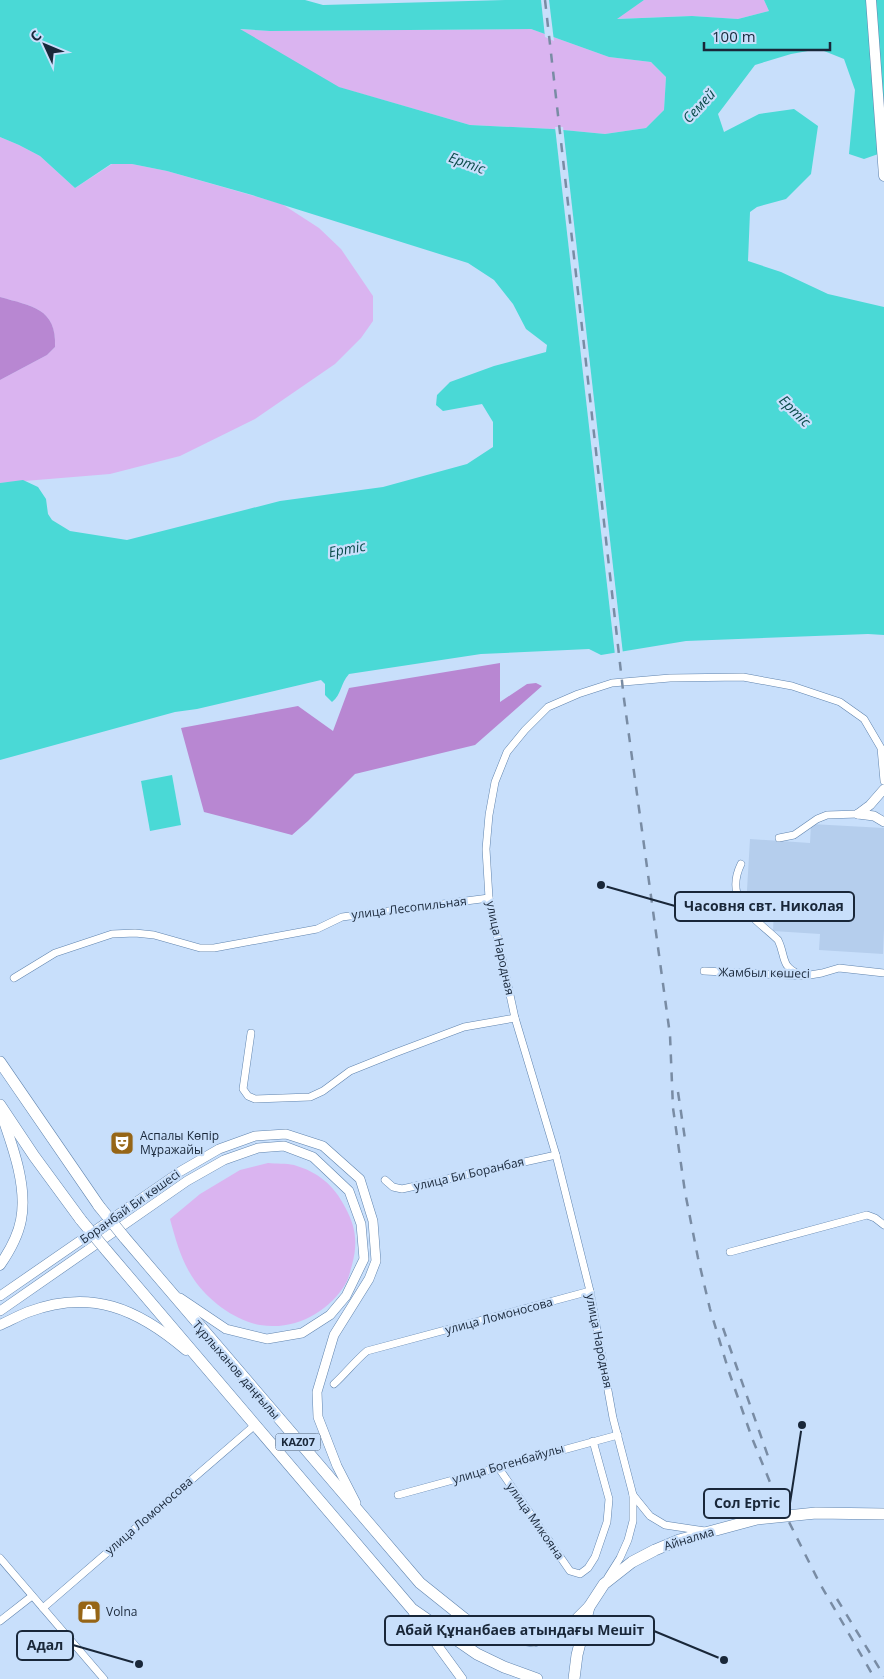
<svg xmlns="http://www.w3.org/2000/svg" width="884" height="1679" viewBox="0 0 884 1679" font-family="'Open Sans',sans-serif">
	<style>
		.built { fill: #b5ceed }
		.green { fill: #dab4f0 }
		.forest { fill: #b887d2 }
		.water { fill: #4ad9d6; fill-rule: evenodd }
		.pier { fill: #c8dffb }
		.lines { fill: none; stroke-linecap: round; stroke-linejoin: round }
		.minor-casing { stroke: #6084ae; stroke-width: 8 }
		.tertiary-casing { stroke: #6084ae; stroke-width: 10 }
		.secondary-casing { stroke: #6084ae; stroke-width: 10 }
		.primary-casing { stroke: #6084ae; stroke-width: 11 }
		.trunk-casing { stroke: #6084ae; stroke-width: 12 }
		.minor { stroke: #fff; stroke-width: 7 }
		.tertiary { stroke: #fff; stroke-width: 9 }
		.secondary { stroke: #fff; stroke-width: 9 }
		.primary { stroke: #fff; stroke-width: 10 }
		.trunk { stroke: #fff; stroke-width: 11 }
		.rail { stroke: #798ca4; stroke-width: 2.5; stroke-dasharray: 9 9; stroke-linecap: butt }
		.trunk-bridge-casing { stroke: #6084ae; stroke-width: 12; stroke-linecap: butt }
		.trunk-bridge { stroke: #fff; stroke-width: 11 }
		.labels { text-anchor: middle; stroke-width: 4.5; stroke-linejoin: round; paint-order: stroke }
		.shield { fill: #c8dffb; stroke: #4e5e73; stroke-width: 1 }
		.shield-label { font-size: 11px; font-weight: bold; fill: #192739 }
		.street-label { font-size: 12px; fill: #192739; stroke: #c8dffb }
		.poi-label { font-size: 12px; fill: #192739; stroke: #c8dffb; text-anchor: start }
		.water-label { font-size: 14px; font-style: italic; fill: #0a4a49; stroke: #c8dffb }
		.leader { fill: none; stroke: #192739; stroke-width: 2 }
		.callout-dot { fill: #192739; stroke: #c8dffb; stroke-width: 2 }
		.callout { fill: #c8dffb; stroke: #192739; stroke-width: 2 }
		.callout-label { font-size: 14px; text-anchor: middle; font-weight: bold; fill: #192739 }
	</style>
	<rect width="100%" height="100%" fill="#c8dffb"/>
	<polygon class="built" points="811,824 884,828 884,929 883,954 819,950 820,934 773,931 774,909 746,907 750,839 810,843"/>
	<g class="green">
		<polygon points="644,0 764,0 769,11 738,19 692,16 615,19"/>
		<polygon points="238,29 270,31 531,29 609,57 651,62 666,77 664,110 646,128 605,134 553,129 470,125 338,87"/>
		<path d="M0,137L19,145L40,156L75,188L112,164H132L167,171L282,204L319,228L341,249L373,296V321L361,338L335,364L255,419L180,456L110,474L0,483V380L47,355L55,347C57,308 31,306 0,297Z"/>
		<path d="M268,1163C276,1164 286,1163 294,1165C318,1172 334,1185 345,1207C356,1227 358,1243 352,1265C350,1271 349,1278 346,1283C329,1312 295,1331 260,1325C236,1321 209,1301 195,1281C182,1263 176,1241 170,1219L200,1194L240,1170Z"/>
	</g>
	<g class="forest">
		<path d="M0,297C31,306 57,308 55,347L47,355L0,380Z"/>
		<polygon points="500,663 500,702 527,684 536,683 542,686 475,745 355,774 308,821 292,835 204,812 181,728 298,706 333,731 349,688"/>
	</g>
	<g class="water">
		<path d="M0,0H305L323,5L505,0H644L617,19L692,16L738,19L769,11L764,0H884V152L864,159L849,154L855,90L844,59L819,49L791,54L755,65L718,114L724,132L759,114L794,109L818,126L811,174L786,199L757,207L750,212L748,261L781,272L828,294L884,307V635L868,634L686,641L601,655L589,649L481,654L349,674C340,684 342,694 332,702L325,695V684L321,680L197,709L175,712L0,760V483L23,480L38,487L46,499L48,514L52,520L70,531L127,540L280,501L383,487L467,464L493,447V422L482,404L443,411L436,405L437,395L450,382L494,366L546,352L547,345L526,329L513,304L494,280L468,263L252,195L167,171L132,164H111L75,188L40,156L19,145L0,137ZM240,29L270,31L531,29L609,57L651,62L666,77L664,110L646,128L605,134L553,129L470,125L339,87Z"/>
		<polygon points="172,775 181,825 150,831 141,781"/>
	</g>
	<g class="pier">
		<polygon points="541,0 549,0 554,41 545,37"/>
		<polygon points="555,127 563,127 623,654 615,655"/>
	</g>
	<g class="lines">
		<g class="minor-casing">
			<g id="minor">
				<polyline points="779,838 794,835 817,819 827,815 858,814"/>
				<path d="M741,864C723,901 755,918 778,940C786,956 780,966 799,974"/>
				<polyline points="704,971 804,976 822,973 839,968 884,973"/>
				<polyline points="14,978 55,953 112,934 135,933 154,935 200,948 214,948 317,929 342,917 489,898"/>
				<polyline points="251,1033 243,1089 248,1096 255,1099 310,1097 323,1091 350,1071 395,1053 464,1027 515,1018"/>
				<polyline points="385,1180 393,1187 402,1189 556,1155"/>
				<polyline points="730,1252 867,1215 875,1218 884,1225"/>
				<path d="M334,1384C346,1373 355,1361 367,1351L590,1291"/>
				<polyline points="498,1467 570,1571 580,1574 588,1568 595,1557 607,1522 609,1499 593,1441"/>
				<polyline points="398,1495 618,1435"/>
				<polyline points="633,1495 650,1516 665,1525 705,1531"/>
				<polyline points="0,1558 104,1679"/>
				<polyline points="608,1577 620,1558 628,1540 633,1521 633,1495 613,1418 590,1291 556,1155 515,1018 489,898 486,849 489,815 495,782 507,752 525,730 548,707 578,694 612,683 670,678 743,677 792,686 840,702 864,719 881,748 884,781"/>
				<polyline points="43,1608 255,1425"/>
				<polyline points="0,1621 32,1596"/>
			</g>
		</g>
		<g class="tertiary-casing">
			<g id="tertiary">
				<polyline points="858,814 870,805 884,789"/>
				<polyline points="858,814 874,816 884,822"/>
			</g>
		</g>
		<g class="secondary-casing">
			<g id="secondary">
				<polyline points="0,1296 181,1171 219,1149 255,1136 286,1134 323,1146 360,1179 373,1221 376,1261 369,1279 334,1335 317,1392 318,1417 337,1466 356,1503"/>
				<polyline points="0,1311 187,1181 224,1160 258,1148 284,1146 313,1157 349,1191 361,1224 364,1259 346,1296 330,1315 302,1333 267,1339 226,1329 180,1298"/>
				<polyline points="413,1612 462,1679"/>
			</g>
		</g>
		<g class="primary-casing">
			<g id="primary">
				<polyline points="871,0 884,176"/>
				<path d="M0,1110C11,1142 28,1185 21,1220C18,1236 9,1252 0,1265"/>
				<path d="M0,1325C9,1321 18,1316 28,1312C91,1288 138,1309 186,1350"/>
			</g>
		</g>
		<g class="trunk-casing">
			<g id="trunk">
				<polyline points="0,1062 99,1206"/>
				<polyline points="0,1105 34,1156 81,1220"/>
				<polyline points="124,1237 420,1583 465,1619 486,1632 512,1638 534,1641 562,1634 589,1607"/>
				<polyline points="106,1250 412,1609 477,1654 504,1667 537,1679"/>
				<polyline points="574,1679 577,1655 589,1607 604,1584 632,1562 655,1550 679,1540 757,1519 816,1513 884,1514"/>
			</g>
		</g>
		<use href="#minor" class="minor"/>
		<use href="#tertiary" class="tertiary"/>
		<use href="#secondary" class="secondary"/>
		<use href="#primary" class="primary"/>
		<use href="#trunk" class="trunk"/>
		<g class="rail">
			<polyline points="545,0 624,699 670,1035 673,1108 685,1192 698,1258 710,1309 729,1372 752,1438 774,1492 819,1582 875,1679"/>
			<polyline points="678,1092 685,1139"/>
			<polyline points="723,1328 770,1462"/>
			<polyline points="837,1599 884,1676"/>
		</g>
		<g class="trunk-bridge-casing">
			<g id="trunk-bridge">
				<polyline points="99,1206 124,1237"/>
				<polyline points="81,1220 106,1250"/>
			</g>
		</g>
		<use href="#trunk-bridge" class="trunk-bridge"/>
	</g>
	<defs>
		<g id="theatre-square" transform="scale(1.25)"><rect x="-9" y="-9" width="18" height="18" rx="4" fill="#966516" stroke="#c8dffb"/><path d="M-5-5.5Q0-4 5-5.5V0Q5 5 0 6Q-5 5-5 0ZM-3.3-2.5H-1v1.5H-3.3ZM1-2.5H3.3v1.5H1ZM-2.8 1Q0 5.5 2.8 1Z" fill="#fff"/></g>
		<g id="shop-square" transform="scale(1.25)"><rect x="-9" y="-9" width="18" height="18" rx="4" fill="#966516" stroke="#c8dffb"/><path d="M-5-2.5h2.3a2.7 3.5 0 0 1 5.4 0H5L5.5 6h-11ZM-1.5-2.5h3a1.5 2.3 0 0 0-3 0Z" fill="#fff"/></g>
	</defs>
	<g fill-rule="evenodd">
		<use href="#theatre-square" x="122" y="1143"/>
		<use href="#shop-square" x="89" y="1612"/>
	</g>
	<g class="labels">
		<rect class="shield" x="275.5" y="1433.5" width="45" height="17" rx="4"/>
		<g class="shield-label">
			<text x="298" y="1446">KAZ07</text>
		</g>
		<g class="street-label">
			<text transform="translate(409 908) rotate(-7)" y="4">улица Лесопильная</text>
			<text transform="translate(500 948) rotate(78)" y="4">улица Народная</text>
			<text transform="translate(764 973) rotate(1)" y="4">Жамбыл көшесі</text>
			<text transform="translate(469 1174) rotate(-13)" y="4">улица Би Боранбая</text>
			<text transform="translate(130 1207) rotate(-35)" y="4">Боранбай Би көшесі</text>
			<text transform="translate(499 1316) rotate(-15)" y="4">улица Ломоносова</text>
			<text transform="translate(599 1341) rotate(79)" y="4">улица Народная</text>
			<text transform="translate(236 1370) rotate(49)" y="4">Тұрлыханов даңғылы</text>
			<text transform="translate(508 1464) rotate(-16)" y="4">улица Богенбайулы</text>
			<text transform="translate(149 1516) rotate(-41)" y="4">улица Ломоносова</text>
			<text transform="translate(535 1521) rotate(55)" y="4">улица Микояна</text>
			<text transform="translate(689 1539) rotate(-17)" y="4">Айналма</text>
		</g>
		<g class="poi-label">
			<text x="140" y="1140">Аспалы Көпір<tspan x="140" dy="14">Мұражайы</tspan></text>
			<text x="106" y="1616">Volna</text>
		</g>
		<g class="water-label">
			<text transform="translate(699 106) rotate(-47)" y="5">Семей</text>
			<text transform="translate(467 163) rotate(20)" y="5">Ертіс</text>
			<text transform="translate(795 411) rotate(45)" y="5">Ертіс</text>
			<text transform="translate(347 549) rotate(-10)" y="5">Ертіс</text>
		</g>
	</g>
	<path class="leader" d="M601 885L675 906M802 1425L790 1503M724 1660L654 1631M139 1664L73 1645"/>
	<g class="callout-dot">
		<circle cx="601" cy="885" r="5"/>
		<circle cx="802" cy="1425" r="5"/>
		<circle cx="724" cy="1660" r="5"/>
		<circle cx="139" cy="1664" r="5"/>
	</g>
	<g class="callout">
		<rect x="675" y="892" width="179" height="29" rx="5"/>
		<rect x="704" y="1489" width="86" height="29" rx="5"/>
		<rect x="385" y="1616" width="269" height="29" rx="5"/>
		<rect x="17" y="1631" width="56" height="29" rx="5"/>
	</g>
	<g class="callout-label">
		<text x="764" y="911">Часовня свт. Николая</text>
		<text x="747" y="1508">Сол Ертіс</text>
		<text x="520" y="1635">Абай Құнанбаев атындағы Мешіт</text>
		<text x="45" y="1650">Адал</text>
	</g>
	<g transform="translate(45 45) rotate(314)" stroke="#c8dffb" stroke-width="4" paint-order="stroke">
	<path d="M0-4L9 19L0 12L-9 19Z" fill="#192739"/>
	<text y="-8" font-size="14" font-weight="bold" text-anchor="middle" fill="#192739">С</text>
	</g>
	<path d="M704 42v8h126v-8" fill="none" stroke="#192739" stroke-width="2.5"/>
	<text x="712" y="42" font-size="15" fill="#192739" stroke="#c8dffb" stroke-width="4" paint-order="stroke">100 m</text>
</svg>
